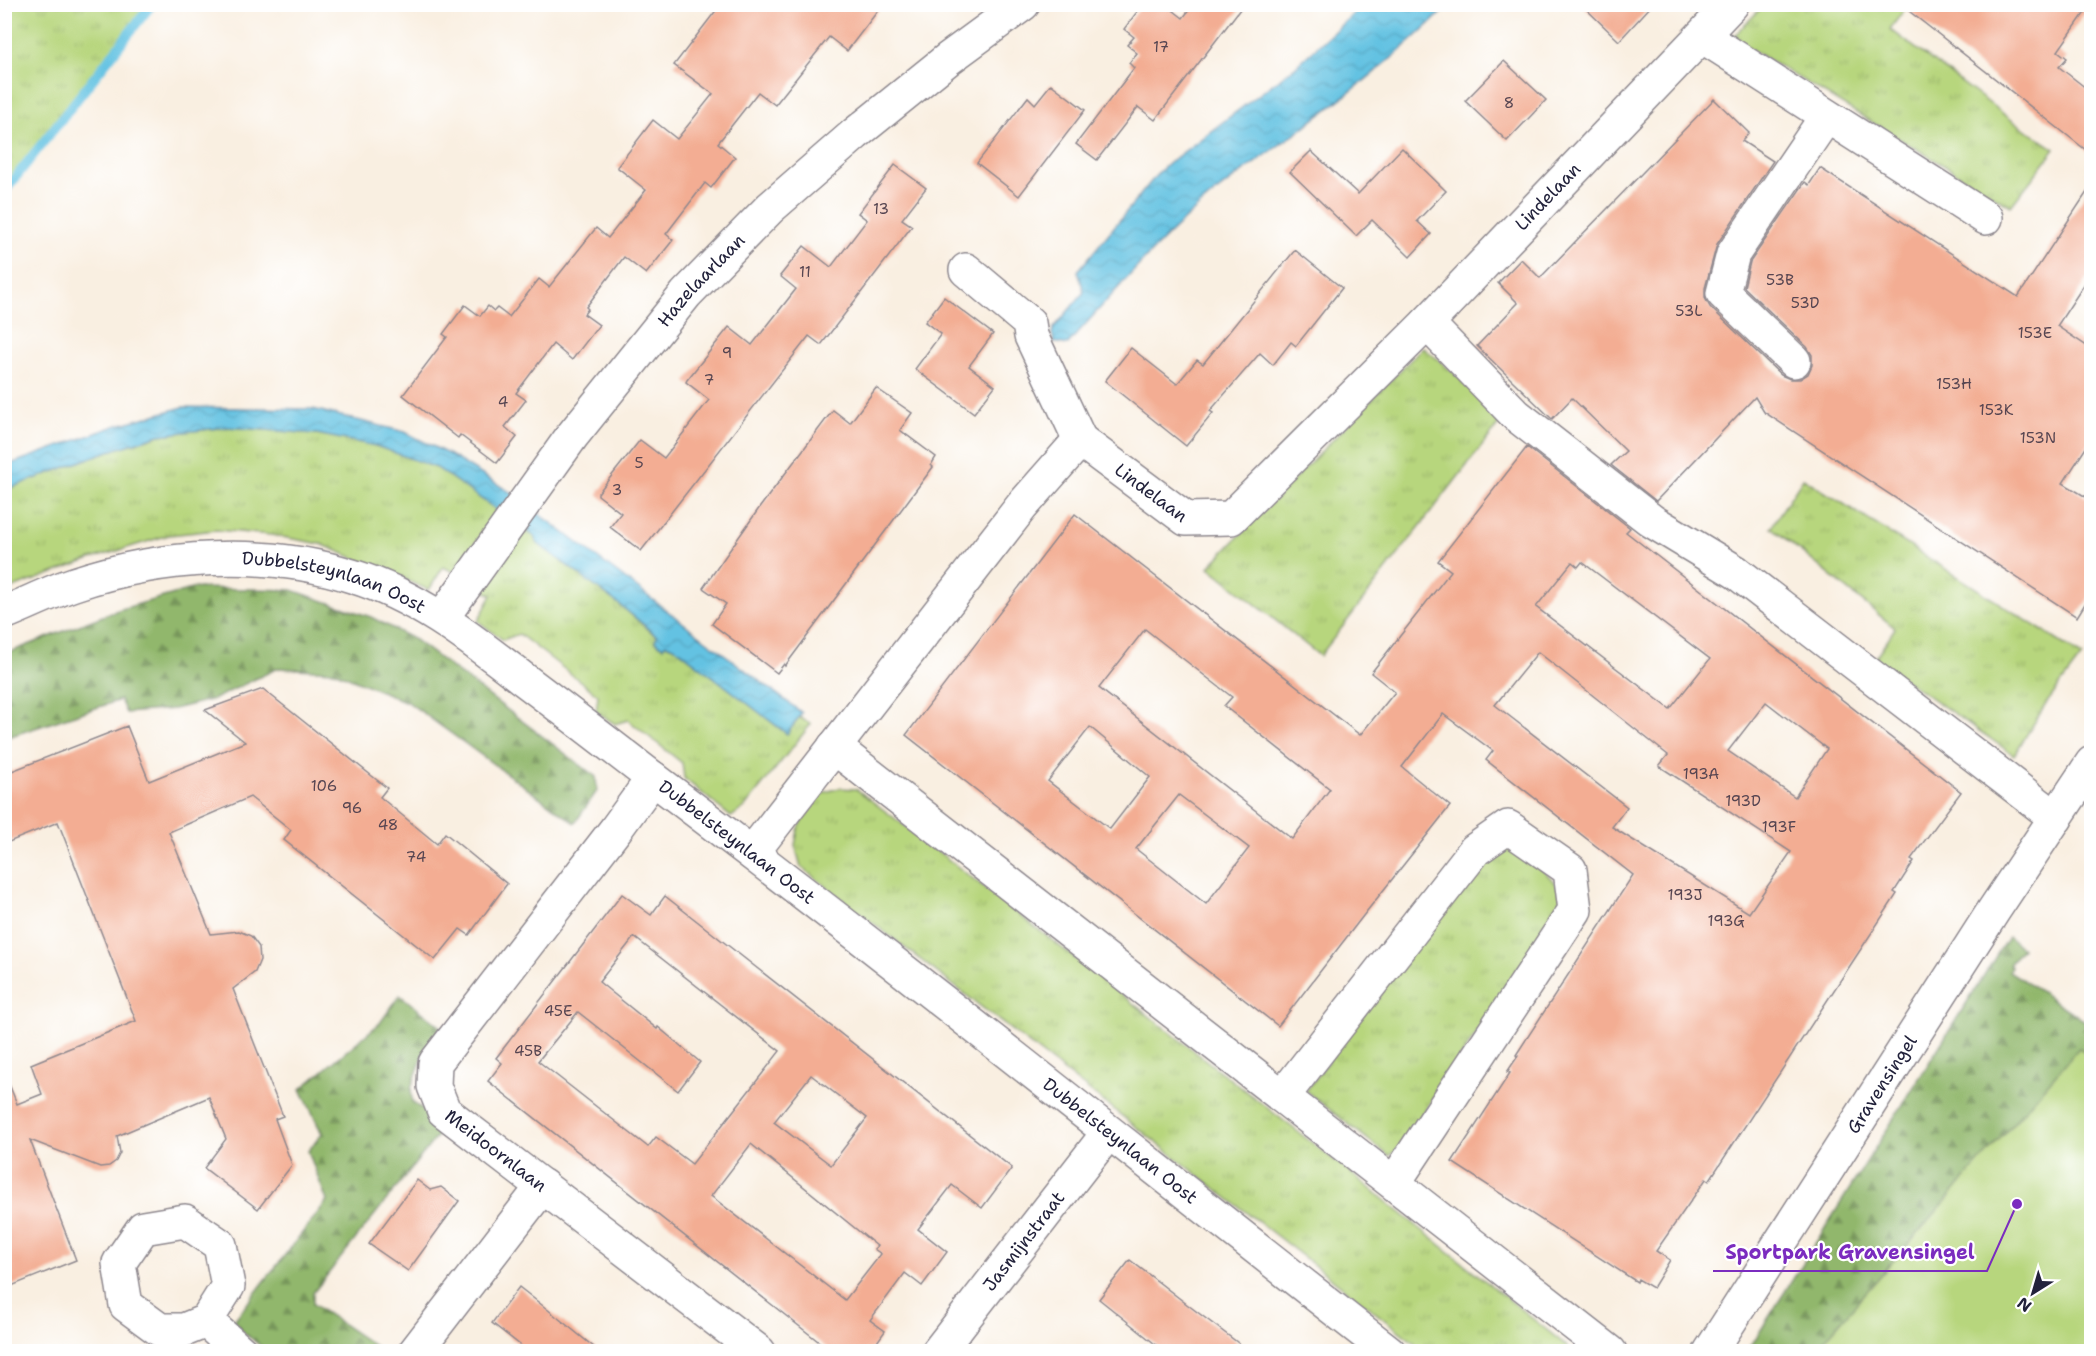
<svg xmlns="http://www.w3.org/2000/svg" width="2096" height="1356" viewBox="0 0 2096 1356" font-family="'Shantell Sans',sans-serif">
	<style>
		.grass { fill: url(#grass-tufts); stroke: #6c7c5c; stroke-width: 1.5 }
		.forest { fill: url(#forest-firs); stroke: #5a6c54; stroke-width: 1.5 }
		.pitch { fill: #b7d67d; stroke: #6c7c5c; stroke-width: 1.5 }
		.water { fill: url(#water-waves); stroke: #42728e; stroke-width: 1.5 }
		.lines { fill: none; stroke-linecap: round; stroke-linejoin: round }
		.stream { stroke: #63c2e2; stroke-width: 10 }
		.building { fill: #f3ad93; fill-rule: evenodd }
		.minor-casing { stroke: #8e888e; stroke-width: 36 }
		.minor { stroke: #fff; stroke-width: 33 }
		.labels { text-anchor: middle; stroke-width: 4.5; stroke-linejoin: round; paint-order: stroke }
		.number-label { font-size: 15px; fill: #564551 }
		.street-label { font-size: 18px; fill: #22223b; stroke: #fff }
		.leader { fill: none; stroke: #7b2cbf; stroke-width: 2 }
		.callout-dot { fill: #7b2cbf; stroke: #fff; stroke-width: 2 }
		.callout-label { font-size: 20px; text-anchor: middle; font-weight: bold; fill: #7b2cbf; stroke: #fff; stroke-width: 4.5; stroke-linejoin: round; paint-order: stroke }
	</style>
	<defs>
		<pattern id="grass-tufts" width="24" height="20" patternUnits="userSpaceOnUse" patternTransform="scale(1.5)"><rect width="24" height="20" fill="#b7d67d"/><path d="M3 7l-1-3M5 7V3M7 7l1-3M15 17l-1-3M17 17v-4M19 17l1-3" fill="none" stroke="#9db76d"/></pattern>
		<pattern id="forest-firs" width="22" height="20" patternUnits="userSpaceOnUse" patternTransform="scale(1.5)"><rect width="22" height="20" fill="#91b76c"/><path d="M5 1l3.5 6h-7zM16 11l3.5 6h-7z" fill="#76945a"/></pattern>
		<pattern id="water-waves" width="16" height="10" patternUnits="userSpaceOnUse" patternTransform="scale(1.5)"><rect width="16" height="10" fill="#63c2e2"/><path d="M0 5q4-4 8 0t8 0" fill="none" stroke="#56a6c3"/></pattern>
	</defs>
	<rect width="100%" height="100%" fill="#fff"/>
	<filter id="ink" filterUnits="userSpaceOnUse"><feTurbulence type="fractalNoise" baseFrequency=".0167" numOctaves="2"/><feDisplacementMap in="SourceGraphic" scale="12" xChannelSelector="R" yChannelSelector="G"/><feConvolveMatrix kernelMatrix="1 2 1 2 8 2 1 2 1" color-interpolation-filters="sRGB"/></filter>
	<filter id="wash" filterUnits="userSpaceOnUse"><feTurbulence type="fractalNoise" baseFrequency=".008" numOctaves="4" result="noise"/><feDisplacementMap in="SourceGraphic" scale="24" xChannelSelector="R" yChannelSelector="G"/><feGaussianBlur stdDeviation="1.35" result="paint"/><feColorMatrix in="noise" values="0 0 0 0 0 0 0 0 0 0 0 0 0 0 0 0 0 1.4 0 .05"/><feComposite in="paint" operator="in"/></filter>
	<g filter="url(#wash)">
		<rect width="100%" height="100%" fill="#f9efe1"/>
		<g class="grass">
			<polygon points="5,4 152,5 5,193 4,5"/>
			<polygon points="1764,5 1908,5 1890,29 2013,121 2055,149 2011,206 1732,38"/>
			<polygon points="1423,347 1505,416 1320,656 1209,567"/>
			<polygon points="227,427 317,434 376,446 437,468 497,510 456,573 443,567 429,590 321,544 271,535 216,530 169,535 91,559 5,591 5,490 100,454 160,435"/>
			<polygon points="1803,478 2082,656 2046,704 2014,755 1875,659 1895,628 1771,527"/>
			<polygon points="525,530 534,536 537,543 620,605 657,637 655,641 662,647 665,644 676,648 787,734 799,717 811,724 745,807 731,817 684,778 682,763 628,720 615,724 596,712 598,695 519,634 503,640 478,621 492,595 482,590"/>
			<polygon points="839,788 856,789 922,839 1352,1174 1573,1351 1425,1351 801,867 795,845 798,830 804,818 823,793"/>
			<path d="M1508,844C1524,856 1560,877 1561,899C1561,903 1558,909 1557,913L1400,1148L1389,1156L1306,1091L1482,853Z"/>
		</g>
		<g class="forest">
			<polygon points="195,588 292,590 371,617 415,640 596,777 597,791 575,823 409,703 334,671 278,668 214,699 174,709 126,713 120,700 5,738 5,654 118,610"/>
			<polygon points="2008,937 2022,948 2009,965 2011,966 2009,971 2091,1025 2091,1056 2079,1048 1815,1351 1747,1352"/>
			<polygon points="400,995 441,1027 424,1053 411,1088 412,1102 445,1126 313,1293 313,1304 379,1349 376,1352 267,1351 232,1323 327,1201 308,1151 322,1134 301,1089 380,1023"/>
		</g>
		<polygon class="pitch" points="2079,1048 2092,1056 2091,1351 1815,1351"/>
		<g class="water">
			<path d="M1363,5H1449C1397,58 1338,102 1278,146C1255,163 1231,179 1209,198C1156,242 1113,294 1067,345L1054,342L1052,333L1054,328L1084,292L1078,271L1159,172L1169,163L1295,67Z"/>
			<polygon points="183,407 313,409 405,432 448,454 512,493 802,713 787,734 676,648 666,644 663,647 655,641 657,636 620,605 537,543 534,536 437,468 376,446 317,434 227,427 159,435 100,454 5,490 5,466 118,425"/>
		</g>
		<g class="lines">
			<polyline class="stream" points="4,192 152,4"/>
		</g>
		<g id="blocks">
			<g class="building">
				<polygon points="721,4 883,4 847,51 829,37 775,105 758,92 718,143 735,157 711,188 705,183 666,234 673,240 646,274 624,257 586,307 588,309 584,314 599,325 572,360 553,344 516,393 526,400 505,427 517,437 497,463 460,435 458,438 403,395 447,337 443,334 465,305 480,316 488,306 494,311 497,308 509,317 539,279 549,287 596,228 608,238 646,190 617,167 653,120 677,139 713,94 674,65"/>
				<polygon points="1143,4 1165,4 1183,18 1194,4 1244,4 1155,120 1138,107 1097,160 1076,144 1134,68 1129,63 1137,53 1127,45 1134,37 1124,29"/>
				<polygon points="1581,4 1653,4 1619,41"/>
				<polygon points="1900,4 2091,4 2058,51 2067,58 2059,67 2091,92 2091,154"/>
				<polygon points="1504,61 1546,100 1507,141 1465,101"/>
				<polygon points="1051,84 1085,110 1019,196 977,163 1028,97 1035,104"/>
				<polygon points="1714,99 1749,133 1742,141 1773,161 1717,244 1705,288 1705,298 1710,307 1781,375 1790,379 1800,379 1808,374 1812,365 1812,355 1807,347 1744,287 1750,262 1805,182 1809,185 1820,168 2018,297 2091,186 2091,274 2057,326 2091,349 2091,440 2063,483 2091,500 2091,594 2077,617 1764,412 1755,397 1656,501 1611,465 1626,451 1572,398 1552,419 1477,346 1518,303 1498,283 1521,259 1540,278"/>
				<polygon points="1402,148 1446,191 1417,221 1431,234 1410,257 1372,220 1356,236 1290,172 1311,151 1358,194"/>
				<polygon points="895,165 926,188 902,219 912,226 821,345 809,336 641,551 610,527 621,513 598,495 598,493 640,440 664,458 709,400 686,382 687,380 729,327 752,345 796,289 780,276 804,246 831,267 867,220 858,213"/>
				<polygon points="1295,250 1342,288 1296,346 1291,342 1273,365 1260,353 1210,411 1213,413 1186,446 1105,381 1131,348 1177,384 1197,360 1203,364"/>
				<polygon points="944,297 993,334 969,366 995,386 974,413 915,369 941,334 925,322"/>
				<polygon points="876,388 912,413 900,430 936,457 931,465 933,467 904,506 785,666 784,664 777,673 712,624 726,604 703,588 760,507 833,410 850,423"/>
				<path d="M1527,447L1630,528L1626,532L1961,792L1911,859L1914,861L1894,892L1897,894L1709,1181L1706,1179L1656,1251L1670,1260L1653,1288L1638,1279L1637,1282L1452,1162L1510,1073L1507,1072L1518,1056L1516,1055L1633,875L1486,760L1493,751L1443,714L1402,767L1450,806L1363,916L1278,1026L906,735L1075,514L1360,735L1395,692L1371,673L1451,571L1438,561ZM1572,562L1578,567L1582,562L1710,659L1670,709L1536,607ZM1145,629L1232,697L1224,706L1330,789L1292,839L1099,688ZM1538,652L1668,755L1659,766L1791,852L1749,913L1612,827L1627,807L1495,705ZM1766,702L1827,749L1795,797L1728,751ZM1090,727L1150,777L1110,829L1048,781ZM1179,795L1249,848L1206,904L1136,849Z"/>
				<polygon points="263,689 387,788 380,797 437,844 445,833 507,884 469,935 460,929 435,960 284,840 291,830 250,797 169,832 211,934 239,931 251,936 259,947 260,960 255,972 233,989 283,1116 275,1119 292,1165 258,1209 204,1168 226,1139 209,1097 117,1136 120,1153 116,1161 109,1166 100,1167 30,1140 76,1260 4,1289 4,1080 7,1079 17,1104 42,1094 31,1064 136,1021 58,822 4,844 4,774 127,726 149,781 245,742 205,710"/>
				<path d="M622,894L651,915L665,896L1012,1168L982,1208L952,1185L918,1229L947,1252L922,1286L905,1273L870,1320L885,1331L870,1352H832L488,1081L502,1063L496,1058ZM634,937L780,1051L692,1164L656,1137L648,1147L538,1061L578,1012L678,1091L700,1062L658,1027L657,1029L599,982ZM811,1075L867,1118L831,1165L774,1122ZM751,1144L877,1246L874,1249L881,1254L845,1300L711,1196Z"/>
				<polygon points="417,1180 430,1190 441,1187 459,1201 408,1271 369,1244"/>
				<polygon points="1130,1260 1188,1305 1250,1352 1165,1352 1129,1323 1099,1299"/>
				<polygon points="519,1287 547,1309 600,1352 529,1352 492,1323"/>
			</g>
		</g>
	</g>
	<g filter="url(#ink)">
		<use href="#blocks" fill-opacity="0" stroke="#8e888e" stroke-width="1.5"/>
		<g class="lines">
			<g class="minor-casing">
				<g id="minor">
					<polyline points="1702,36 1986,218"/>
					<polyline points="966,270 1029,323 1031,336 1080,440"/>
					<polyline points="1427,323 1516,415 1652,521 1736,572 2056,818"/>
					<polyline points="1794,361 1723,293 1733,254 1826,117"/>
					<path id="s1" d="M4,613C27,604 50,592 74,584C160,555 264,548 352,576C417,596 469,637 522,678C566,711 610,745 654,779C902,966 1144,1161 1389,1352"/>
					<path id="s2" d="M442,618L572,436L686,294L770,208L855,134L948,59L1023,4"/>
					<polyline points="834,747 1610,1352"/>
					<path id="s3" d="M653,778L616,829L435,1063L434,1086L444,1111L759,1352"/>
					<path id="s4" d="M752,853L1022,506L1080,440L1186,519L1231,518L1427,323L1732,4"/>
					<polyline points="1283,1096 1475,850 1508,827 1570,870 1575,910 1394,1183"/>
					<polygon points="185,1221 220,1245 228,1286 206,1321 184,1330 160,1330 126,1305 119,1263 143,1228"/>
					<polyline points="206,1321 241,1352"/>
					<polyline points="415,1352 543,1186"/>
					<path id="s5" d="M938,1352L1108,1133"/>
					<path id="s6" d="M1710,1352L1994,910L2092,763"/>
				</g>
			</g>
			<use href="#minor" class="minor"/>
		</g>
	</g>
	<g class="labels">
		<g class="number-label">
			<text x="1161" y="52">17</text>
			<text x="1509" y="108">8</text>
			<text x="881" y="214">13</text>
			<text x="805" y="277">11</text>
			<text x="1780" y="285">53B</text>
			<text x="1805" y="308">53D</text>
			<text x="1689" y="316">53L</text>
			<text x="2035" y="338">153E</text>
			<text x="727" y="358">9</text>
			<text x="709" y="385">7</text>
			<text x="1954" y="389">153H</text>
			<text x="503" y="407">4</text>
			<text x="1996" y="415">153K</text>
			<text x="2038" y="443">153N</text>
			<text x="639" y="468">5</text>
			<text x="617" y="495">3</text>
			<text x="1701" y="779">193A</text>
			<text x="324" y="791">106</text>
			<text x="1743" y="806">193D</text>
			<text x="352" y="813">96</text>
			<text x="388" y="830">48</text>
			<text x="1779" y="832">193F</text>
			<text x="416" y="862">74</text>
			<text x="1685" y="900">193J</text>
			<text x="1726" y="926">193G</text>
			<text x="558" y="1016">45E</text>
			<text x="528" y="1056">45B</text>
		</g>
		<g class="street-label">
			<text dy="6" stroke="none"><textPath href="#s4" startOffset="1156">Lindelaan</textPath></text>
			<text dy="6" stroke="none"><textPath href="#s2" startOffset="426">Hazelaarlaan</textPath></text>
			<text dy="6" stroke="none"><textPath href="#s4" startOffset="616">Lindelaan</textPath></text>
			<text dy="6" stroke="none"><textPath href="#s1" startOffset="342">Dubbelsteynlaan Oost</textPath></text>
			<text dy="6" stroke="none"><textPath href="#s1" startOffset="828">Dubbelsteynlaan Oost</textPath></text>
			<text dy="6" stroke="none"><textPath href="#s6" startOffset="318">Gravensingel</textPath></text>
			<text dy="6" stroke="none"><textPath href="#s1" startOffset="1314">Dubbelsteynlaan Oost</textPath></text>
			<text dy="6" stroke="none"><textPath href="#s3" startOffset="474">Meidoornlaan</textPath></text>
			<text dy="6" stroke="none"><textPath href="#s5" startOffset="140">Jasmijnstraat</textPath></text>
		</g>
	</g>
	<path class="leader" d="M2017 1204L1987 1271H1713"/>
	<circle class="callout-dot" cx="2017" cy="1204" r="6"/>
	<g class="callout-label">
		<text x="1850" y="1259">Sportpark Gravensingel</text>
	</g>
	<rect width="2096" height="1356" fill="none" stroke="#fff" stroke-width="24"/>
	<g transform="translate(2033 1293) rotate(217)" stroke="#ffffff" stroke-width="4.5" paint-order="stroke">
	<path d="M0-4.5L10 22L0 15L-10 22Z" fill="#22223b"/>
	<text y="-9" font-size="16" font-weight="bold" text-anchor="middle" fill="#22223b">N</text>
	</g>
</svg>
